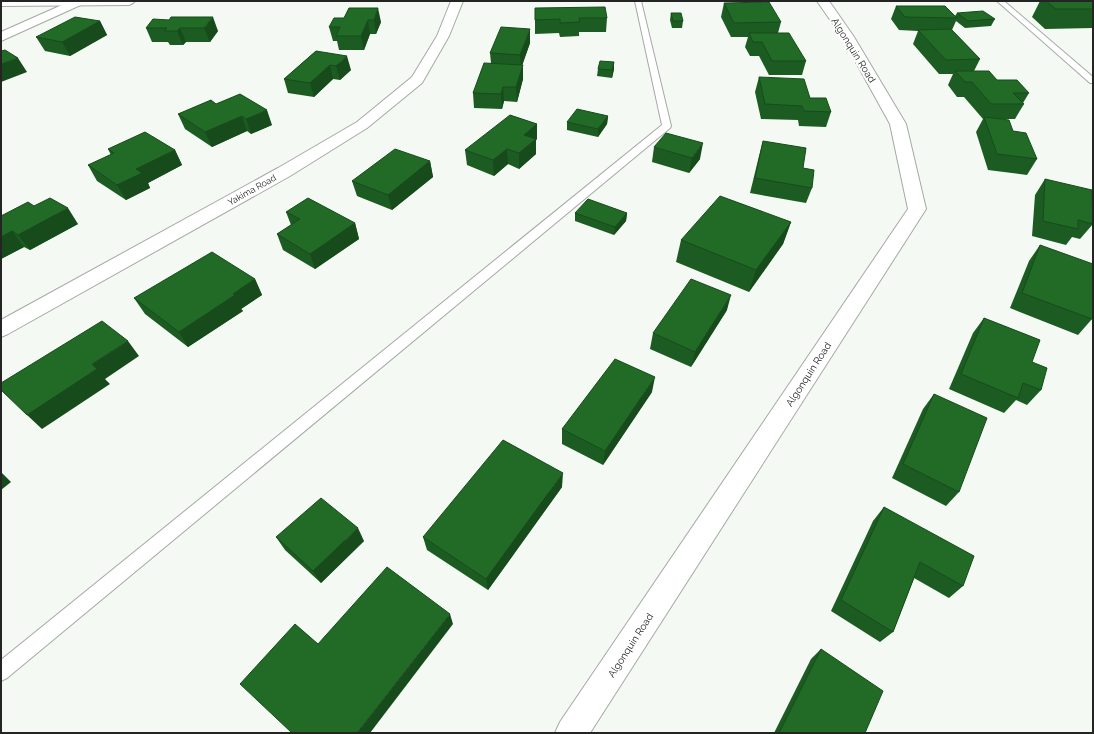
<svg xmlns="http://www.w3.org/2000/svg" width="1094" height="734" viewBox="0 0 1094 734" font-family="Raleway,sans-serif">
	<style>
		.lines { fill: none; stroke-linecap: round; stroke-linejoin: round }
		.service-casing { stroke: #a5a9a5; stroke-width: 2 }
		.minor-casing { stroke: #a5a9a5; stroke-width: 2 }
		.tertiary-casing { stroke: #a5a9a5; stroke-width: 2 }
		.service { fill: #fff; fill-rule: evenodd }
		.minor { fill: #fff; fill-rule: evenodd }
		.tertiary { fill: #fff; fill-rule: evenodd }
		.wall { fill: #1c5c22 }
		.shaded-wall { fill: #174b1b }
		.building { fill: #216b27; stroke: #174b1b }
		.labels { text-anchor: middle; stroke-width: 4; stroke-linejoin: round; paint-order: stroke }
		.far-street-label { font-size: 9px; fill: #232423; stroke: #fff }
		.street-label { font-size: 10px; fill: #232423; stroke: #fff }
	</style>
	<rect width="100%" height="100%" fill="#f4f9f4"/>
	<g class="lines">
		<g class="service-casing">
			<g id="service">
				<polygon points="635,1 641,1 671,126 670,128 7,678 1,681 1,660 662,125"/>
				<polygon points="997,1 1004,1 1093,77 1093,83 1090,83"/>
			</g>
		</g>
		<g class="minor-casing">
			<g id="minor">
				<polygon points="71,1 87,1 85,3 1,41 1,32"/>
				<polygon points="451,1 463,1 449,36 422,83 367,128 290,176 8,334 1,337 1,320 278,168 357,122 412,77 437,36"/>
				<polygon points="817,1 829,1 854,37 906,124 926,209 590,733 555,733 560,722 908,209 890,124 842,37"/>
			</g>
		</g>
		<g class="tertiary-casing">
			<polygon id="tertiary" points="1,1 135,1 133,3 129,5 1,6"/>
		</g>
		<use href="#service" class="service"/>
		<use href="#minor" class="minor"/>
		<use href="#tertiary" class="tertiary"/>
	</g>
	<g class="wall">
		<polygon points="1040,1 1093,1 1093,28 1045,29 1032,17"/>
		<polygon points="724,3 781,22 778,33 806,61 802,75 769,75 759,56 750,56 745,47 748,37 731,37 721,17"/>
		<polygon points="896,6 955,16 957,13 995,19 991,26 965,28 956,21 952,30 980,59 974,71 1029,93 1023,103 1024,104 1015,119 1000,119 1013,131 1037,159 1027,175 988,170 976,132 983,119 964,97 957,97 948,85 953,74 939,74 913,44 918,31 899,30 891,19"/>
		<polygon points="349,8 381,22 376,34 370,34 364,50 339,50 337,41 333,41 329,27 344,18"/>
		<polygon points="535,8 607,18 606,32 579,32 579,36 560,37 559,33 535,34"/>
		<polygon points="671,13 683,21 682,28 672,28 670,20"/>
		<polygon points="169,20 218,31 210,42 186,42 183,45 170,45 168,42 152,42 146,28"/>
		<polygon points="100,21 107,35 70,56 45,51 36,37"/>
		<polygon points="530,43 522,65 523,79 517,102 504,101 502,109 474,108 473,93 491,63 490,53"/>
		<polygon points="316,51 351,70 340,80 333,79 314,97 288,93 284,79"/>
		<polygon points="614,62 614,69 612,78 597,76 598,69"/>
		<polygon points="759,77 810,98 831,112 826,127 799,126 798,120 761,119 755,92"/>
		<polygon points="216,104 272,125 251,134 247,131 212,147 185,129 178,114"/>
		<polygon points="608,116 607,124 598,137 567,130 567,122"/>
		<polygon points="537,124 537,139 536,140 536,154 519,169 508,164 494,176 467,165 465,150"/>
		<polygon points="763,141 803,168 812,188 806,203 750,193 759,156"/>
		<polygon points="654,147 700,159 689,173 652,162"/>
		<polygon points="108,149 175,150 182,165 148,183 150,188 126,200 97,181 88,165 111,155"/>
		<polygon points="430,161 433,177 392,210 357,196 352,181"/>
		<polygon points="1045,179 1093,224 1080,239 1072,237 1066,245 1032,236 1035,195"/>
		<polygon points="34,206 78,224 30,250 24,247 1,259 1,216"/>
		<polygon points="286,212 355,223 359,239 315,269 283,250 277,234 291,225"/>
		<polygon points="575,213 627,213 626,221 614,235 575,221"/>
		<polygon points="791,222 783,244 749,292 676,262 681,240"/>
		<polygon points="1040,245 1092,319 1078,335 1010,308 1029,261"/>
		<polygon points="255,279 262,295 241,309 243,311 188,347 145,314 134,298"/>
		<polygon points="727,310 691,367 650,349 653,333"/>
		<polygon points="984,318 1032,362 1041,390 1027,405 1016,400 1004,413 949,389 973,333"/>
		<polygon points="652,392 603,465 562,444 562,429"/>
		<polygon points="934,394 959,492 946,506 892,478 923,409"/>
		<polygon points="562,487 488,590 427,550 423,537"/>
		<polygon points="884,507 963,586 949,598 914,578 893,632 880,642 831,611 873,521"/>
		<polygon points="276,537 364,541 321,583 285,550"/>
		<polygon points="821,649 865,733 774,733 811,659"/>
	</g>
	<g class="shaded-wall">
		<polygon points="378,8 381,22 376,34 374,20"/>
		<polygon points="213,17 218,31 210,42 204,28"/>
		<polygon points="368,20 370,34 364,50 361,36"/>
		<polygon points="100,21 107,35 70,56 62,42"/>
		<polygon points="180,28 186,42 183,45 177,31"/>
		<polygon points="530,29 530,43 521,69 520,55"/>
		<polygon points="347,56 351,70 340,80 336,66"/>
		<polygon points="18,58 27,72 1,82 1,64"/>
		<polygon points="614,62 614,69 612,78 612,70"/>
		<polygon points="330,65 333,79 314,97 310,83"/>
		<polygon points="523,65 523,79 517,102 516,87"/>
		<polygon points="503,87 504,101 502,109 501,94"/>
		<polygon points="267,110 272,125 251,134 246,119"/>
		<polygon points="242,116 247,131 212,147 205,132"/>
		<polygon points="608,116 607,124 598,137 598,129"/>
		<polygon points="537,124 537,139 536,140 536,154 519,169 519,153 524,135"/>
		<polygon points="703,143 700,159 689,173 692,158"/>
		<polygon points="507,149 508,164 494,176 493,160"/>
		<polygon points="175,150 182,165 148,183 150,188 126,200 117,185 136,169"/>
		<polygon points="430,161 433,177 392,210 388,195"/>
		<polygon points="68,208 78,224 30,250 18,235"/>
		<polygon points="627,213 626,221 614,235 615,227"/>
		<polygon points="791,222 783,244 749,292 756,270"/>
		<polygon points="355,223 359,239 315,269 310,254"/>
		<polygon points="12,231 24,247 1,259 1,237"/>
		<polygon points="255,279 262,295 241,309 243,311 188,347 179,332 233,294"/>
		<polygon points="731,295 727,310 691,367 695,352"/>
		<polygon points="128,341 139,356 105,379 110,384 42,429 27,415 92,364"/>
		<polygon points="655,377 652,392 603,465 605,451"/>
		<polygon points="1,472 11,482 1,490"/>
		<polygon points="563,473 562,487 488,590 486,579"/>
		<polygon points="358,528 364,541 321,583 313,571"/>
		<polygon points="450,614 453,624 370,733 357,733"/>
	</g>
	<g class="building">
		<polygon points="1046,1 1093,1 1093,9 1056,9"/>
		<polygon points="769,2 781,22 734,23 724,3"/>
		<polygon points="896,6 945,6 957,18 905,17"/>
		<polygon points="605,7 607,18 579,18 580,22 560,23 560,19 535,20 535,8"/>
		<polygon points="349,8 378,8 374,20 368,20 361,36 336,36 340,27 329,27 334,18 344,18"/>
		<polygon points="983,11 995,19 968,21 957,13"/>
		<polygon points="671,13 681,13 683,21 673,21"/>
		<polygon points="75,17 100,21 62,42 36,37"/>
		<polygon points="171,17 213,17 204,28 180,28 177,31 164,31 167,28 146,28 153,19 169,20"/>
		<polygon points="501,27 530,29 520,55 490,53"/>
		<polygon points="951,29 980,59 946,60 918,30"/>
		<polygon points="749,33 789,33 806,61 772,61 762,42 753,42"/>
		<polygon points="5,50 18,58 1,64 1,51"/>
		<polygon points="316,51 347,56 336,66 330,65 310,83 284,79"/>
		<polygon points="600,61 614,62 612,70 598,69"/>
		<polygon points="484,63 523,65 516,87 503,87 501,94 473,93"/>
		<polygon points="955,71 989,71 997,80 1017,80 1029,93 1013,93 1024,104 991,104 972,82 965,82"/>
		<polygon points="759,77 804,79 810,98 826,98 831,112 804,111 802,106 765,104"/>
		<polygon points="240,94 267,110 246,119 242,116 205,132 178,114 211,100 216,104"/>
		<polygon points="577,109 608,116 598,129 567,122"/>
		<polygon points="510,115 537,124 524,135 536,139 519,153 507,149 493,160 465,150"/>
		<polygon points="984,117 1009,120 1013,131 1026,133 1037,159 997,154"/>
		<polygon points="145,132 175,150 136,169 142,173 117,185 88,165 114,153 108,149"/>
		<polygon points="666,133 703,143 692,158 654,147"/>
		<polygon points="763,141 806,148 803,168 814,170 812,188 755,178"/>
		<polygon points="395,149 430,161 388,195 352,181"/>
		<polygon points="1045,179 1092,190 1093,224 1078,220 1078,229 1043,221"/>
		<polygon points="720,196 791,222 756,270 681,240"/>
		<polygon points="50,198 68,208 18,235 12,231 1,237 1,216 28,202 34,206"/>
		<polygon points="308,198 355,223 310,254 277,234 300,219 286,212"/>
		<polygon points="588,199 627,213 615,227 575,213"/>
		<polygon points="1040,245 1093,264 1093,316 1092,319 1022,293"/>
		<polygon points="212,252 255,279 233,294 235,295 179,332 134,298"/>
		<polygon points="691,279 731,295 695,352 653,333"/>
		<polygon points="984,318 1040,340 1032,362 1047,368 1041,390 1023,383 1018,398 961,374"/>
		<polygon points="102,321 128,341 92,364 97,369 27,415 1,390 1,383"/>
		<polygon points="615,359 655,377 605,451 562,429"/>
		<polygon points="934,394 987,418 959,492 903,464"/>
		<polygon points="503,440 563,473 486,579 423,537"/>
		<polygon points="321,498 358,528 313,571 276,537"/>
		<polygon points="884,507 974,556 963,586 920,562 893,632 841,600"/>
		<polygon points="387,567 450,614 357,733 292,733 240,684 295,624 318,644"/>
		<polygon points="821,649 883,691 865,733 779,733"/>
	</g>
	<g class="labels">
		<g class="far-street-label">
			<text transform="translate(252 190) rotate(-29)" y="3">Yakima Road</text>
		</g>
		<g class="street-label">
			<text transform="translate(854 50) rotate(58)" y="4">Algonquin Road</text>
			<text transform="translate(808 374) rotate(-57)" y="4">Algonquin Road</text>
			<text transform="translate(630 645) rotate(-57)" y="4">Algonquin Road</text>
		</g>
	</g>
	<rect width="1094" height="734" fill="none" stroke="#232423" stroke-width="4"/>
</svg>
